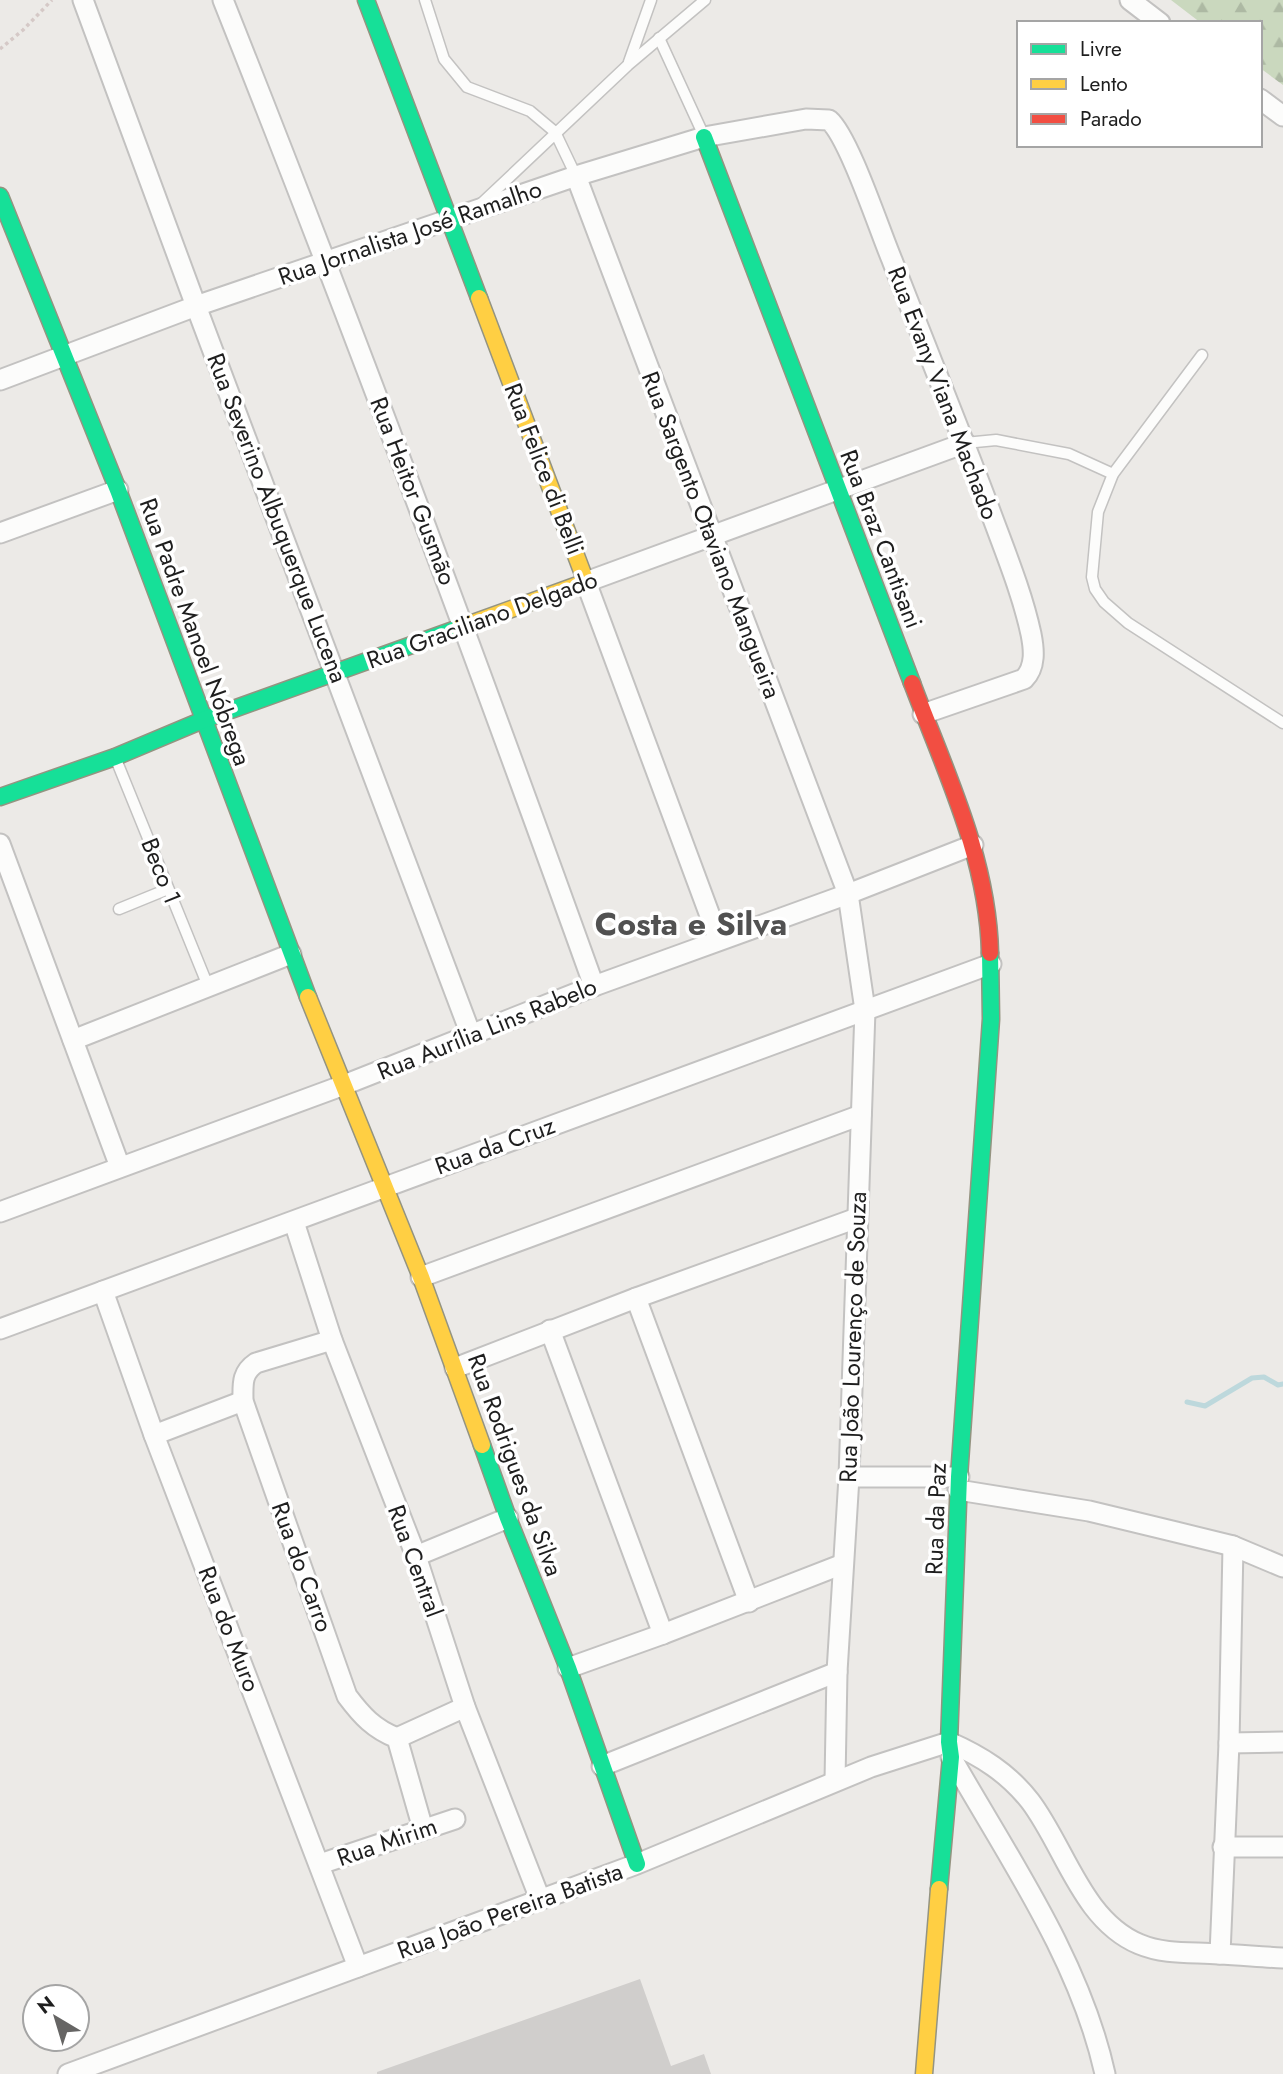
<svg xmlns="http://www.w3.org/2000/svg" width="1283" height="2074" viewBox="0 0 1283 2074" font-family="Jost,sans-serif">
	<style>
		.forest { fill: url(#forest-firs) }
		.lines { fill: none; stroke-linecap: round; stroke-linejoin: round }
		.stream { stroke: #bdd8dc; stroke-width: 5 }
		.building { fill: #d0cecc }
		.lane-casing { stroke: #c3c2c1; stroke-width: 13 }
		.street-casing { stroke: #c3c2c1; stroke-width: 23 }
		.fast-casing { stroke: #949481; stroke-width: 19 }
		.slow-casing { stroke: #949481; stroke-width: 19 }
		.jam-casing { stroke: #949481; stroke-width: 19 }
		.path { stroke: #d5c9c7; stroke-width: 3.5; stroke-dasharray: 3.5 3.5; stroke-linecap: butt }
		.lane { stroke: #fcfcfb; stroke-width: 10 }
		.street { stroke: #fcfcfb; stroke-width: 19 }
		.fast { stroke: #16e098; stroke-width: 16 }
		.slow { stroke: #ffcf43; stroke-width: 16 }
		.jam { stroke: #f24e42; stroke-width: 16 }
		.labels { text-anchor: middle; stroke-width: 7; stroke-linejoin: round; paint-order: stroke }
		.street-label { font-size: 24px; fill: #1e1e1e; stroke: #fff }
		.district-label { font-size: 32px; font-weight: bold; fill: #515151; stroke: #fff }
	</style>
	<defs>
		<pattern id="forest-firs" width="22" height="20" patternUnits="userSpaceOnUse" patternTransform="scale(1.75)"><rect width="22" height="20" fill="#cad8be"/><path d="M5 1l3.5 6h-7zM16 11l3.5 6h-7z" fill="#adb9a3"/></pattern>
	</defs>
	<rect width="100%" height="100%" fill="#eceae7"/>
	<polygon class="forest" points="1171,0 1283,0 1283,85 1260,68 1260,23 1201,23"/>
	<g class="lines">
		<polyline class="stream" points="1187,1402 1205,1406 1252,1378 1264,1377 1278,1385 1283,1384"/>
	</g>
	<polygon class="building" points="640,1979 671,2066 704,2054 711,2074 377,2074 377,2072"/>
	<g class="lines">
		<g class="lane-casing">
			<g id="lane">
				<polyline points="425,0 444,59 467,87 530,111 555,132 576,176"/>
				<polyline points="659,38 704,136"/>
				<polyline points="629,62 651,0"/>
				<polyline points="481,204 628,65 705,0"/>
				<polyline points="1202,355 1113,474 1098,512 1092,577 1095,589 1104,602 1128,623 1283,723"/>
				<polyline points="965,443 996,440 1069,454 1113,474"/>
				<polyline points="115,757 208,986"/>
				<polyline points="119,909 168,889"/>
			</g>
		</g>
		<g class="street-casing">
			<g id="street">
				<polyline points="83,0 196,306 471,1035"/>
				<path d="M223,0C353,326 475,655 594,986"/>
				<polyline points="1130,0 1160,23"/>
				<polyline points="1260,99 1283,116"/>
				<polyline points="576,176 848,894 865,1010 849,1477 837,1672 835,1781"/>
				<path d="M0,380L196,306L576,176L704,137L806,119L829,120C849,137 880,232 892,260C924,343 958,425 989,508C1004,549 1022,592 1031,634C1034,649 1036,667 1024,679L923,714"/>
				<polyline points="0,533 118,490"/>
				<polyline points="0,844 120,1167"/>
				<polyline points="719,940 586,582 965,443"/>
				<polyline points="73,1040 291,954"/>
				<polyline points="0,1212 344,1085 594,986 848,894 973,845"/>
				<polyline points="294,1222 332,1340 416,1556 465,1707 540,1899"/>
				<polyline points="421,1277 861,1115"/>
				<polyline points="103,1291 154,1435 358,1967"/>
				<polyline points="636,1298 749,1602"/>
				<polyline points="0,1329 991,964"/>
				<polyline points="550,1330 663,1634"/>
				<path d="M332,1340L256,1363C241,1373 243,1385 243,1401L347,1696C362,1716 374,1729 397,1738L423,1829"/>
				<polyline points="455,1368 636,1298 857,1218"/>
				<polyline points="154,1435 243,1401"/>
				<polyline points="849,1477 959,1477"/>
				<polyline points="958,1490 1089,1511 1176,1532 1233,1546 1283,1567"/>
				<polyline points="416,1556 508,1518"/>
				<polyline points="568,1668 663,1634 843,1564"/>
				<polyline points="397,1738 465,1707"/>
				<polyline points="1229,1743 1283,1742"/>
				<path d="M951,1757C1008,1857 1080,1960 1105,2074"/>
				<polyline points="602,1766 837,1672"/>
				<polyline points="1223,1847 1283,1847"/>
				<polyline points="320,1864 455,1819"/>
				<polyline points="1220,1954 1229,1743 1233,1546"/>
				<path d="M68,2074L637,1864L871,1767L949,1742C981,1756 1008,1773 1030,1801C1065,1847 1082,1920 1139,1944C1165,1955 1192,1952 1219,1954C1240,1955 1262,1957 1283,1958"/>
			</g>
		</g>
		<g class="fast-casing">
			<g id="fast">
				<polyline points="366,0 479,298"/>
				<polyline points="704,137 912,683"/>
				<polyline points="0,196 118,490 308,997"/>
				<polyline points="0,797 115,757 203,720 459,628"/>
				<polyline points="482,1445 508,1518 568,1668 637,1864"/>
				<polyline points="939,1889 951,1757 949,1742 959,1477 991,1019 990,953"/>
			</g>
		</g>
		<g class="slow-casing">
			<g id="slow">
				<polyline points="459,628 586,582 479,298"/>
				<polyline points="308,997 421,1277 482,1445"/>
				<polyline points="924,2074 939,1889"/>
			</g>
		</g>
		<g class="jam-casing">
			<path id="jam" d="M912,683C945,771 988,858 990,953"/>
		</g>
		<polyline class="path" points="0,49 23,30 52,0"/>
		<use href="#lane" class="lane"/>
		<use href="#street" class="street"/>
		<use href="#fast" class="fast"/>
		<use href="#slow" class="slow"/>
		<use href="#jam" class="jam"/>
	</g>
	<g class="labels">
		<g class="street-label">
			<text transform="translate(410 233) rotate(-19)" y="8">Rua Jornalista José Ramalho</text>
			<text transform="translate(943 393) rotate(69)" y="8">Rua Evany Viana Machado</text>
			<text transform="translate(544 469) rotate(69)" y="8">Rua Felice di Belli</text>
			<text transform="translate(413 491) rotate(69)" y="8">Rua Heitor Gusmão</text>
			<text transform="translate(277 518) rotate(69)" y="8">Rua Severino Albuquerque Lucena</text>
			<text transform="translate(711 535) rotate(69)" y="8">Rua Sargento Otaviano Mangueira</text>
			<text transform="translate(881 539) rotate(69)" y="8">Rua Braz Cantisani</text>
			<text transform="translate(482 620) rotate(-20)" y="8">Rua Graciliano Delgado</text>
			<text transform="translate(195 632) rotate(70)" y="8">Rua Padre Manoel Nóbrega</text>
			<text transform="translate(161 871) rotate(68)" y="8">Beco 1</text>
			<text transform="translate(487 1029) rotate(-22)" y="8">Rua Aurília Lins Rabelo</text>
			<text transform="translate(495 1146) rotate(-20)" y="8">Rua da Cruz</text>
			<text transform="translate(853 1337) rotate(-88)" y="8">Rua João Lourenço de Souza</text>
			<text transform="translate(515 1465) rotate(70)" y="8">Rua Rodrigues da Silva</text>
			<text transform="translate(936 1519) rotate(-88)" y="8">Rua da Paz</text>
			<text transform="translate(415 1561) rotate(70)" y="8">Rua Central</text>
			<text transform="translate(302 1567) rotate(70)" y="8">Rua do Carro</text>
			<text transform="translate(229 1629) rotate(69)" y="8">Rua do Muro</text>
			<text transform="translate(387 1842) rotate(-19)" y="8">Rua Mirim</text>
			<text transform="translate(510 1911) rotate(-20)" y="8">Rua João Pereira Batista</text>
		</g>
		<g class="district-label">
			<text x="691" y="935">Costa e Silva</text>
		</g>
	</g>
	<rect x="1017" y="21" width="245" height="126" fill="#ffffff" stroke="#a5a5a5" stroke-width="2"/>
	<rect x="1031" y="44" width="35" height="10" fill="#16e098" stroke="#a5a5a5" stroke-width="2"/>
	<text x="1080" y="56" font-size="21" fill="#1e1e1e">Livre</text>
	<rect x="1031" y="79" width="35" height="10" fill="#ffcf43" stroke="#a5a5a5" stroke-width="2"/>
	<text x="1080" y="91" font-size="21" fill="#1e1e1e">Lento</text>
	<rect x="1031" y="114" width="35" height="10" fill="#f24e42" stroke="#a5a5a5" stroke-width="2"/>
	<text x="1080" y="126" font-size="21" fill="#1e1e1e">Parado</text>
	<g transform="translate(56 2018) rotate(322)"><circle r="33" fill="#ffffff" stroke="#a5a5a5" stroke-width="2"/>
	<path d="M0-5L12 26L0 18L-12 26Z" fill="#666564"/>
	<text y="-10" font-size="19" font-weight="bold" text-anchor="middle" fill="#1e1e1e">N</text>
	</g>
</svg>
